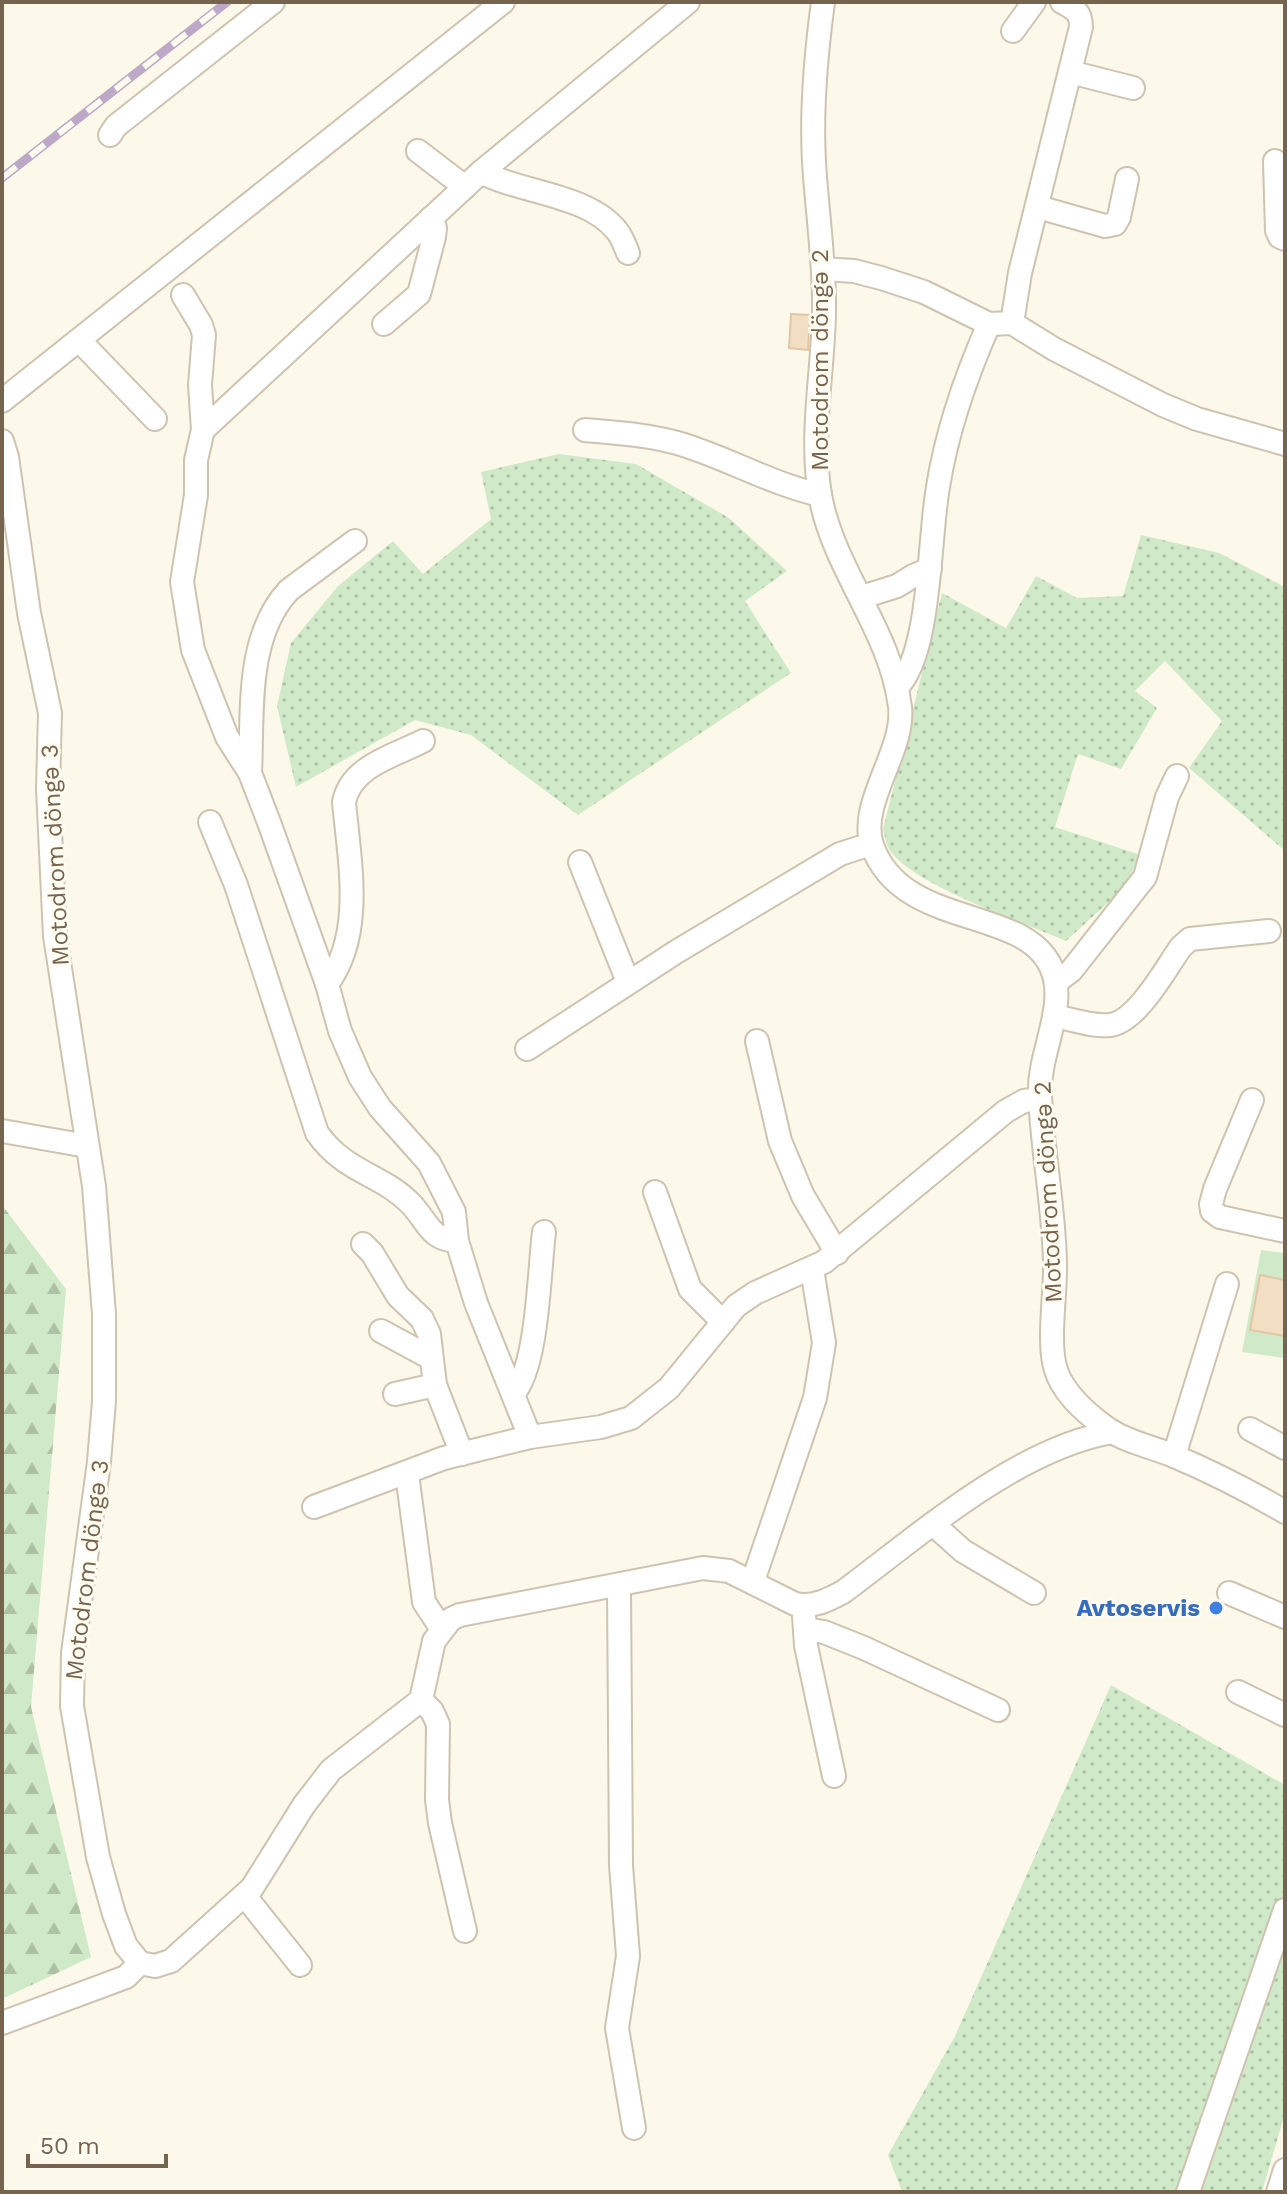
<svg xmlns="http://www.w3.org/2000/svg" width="1287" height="2194" viewBox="0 0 1287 2194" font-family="'Work Sans',sans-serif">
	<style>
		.grass { fill: url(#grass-dots) }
		.forest { fill: url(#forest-firs) }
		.park { fill: #d0eac9 }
		.building { fill: #f1dec3; stroke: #e3c7a4; stroke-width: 2 }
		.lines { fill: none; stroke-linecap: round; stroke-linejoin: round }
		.minor-casing { stroke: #cec3b0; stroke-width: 26 }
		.minor { stroke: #fff; stroke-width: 22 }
		.rail-casing { stroke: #bea8c7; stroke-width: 9 }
		.rail { stroke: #fefcf1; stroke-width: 6; stroke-dasharray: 18; stroke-linecap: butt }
		.shop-dot { fill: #3f7fe0; stroke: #fefcf1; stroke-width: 3 }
		.labels { text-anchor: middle; stroke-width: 6; stroke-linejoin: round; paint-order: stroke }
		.street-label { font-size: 24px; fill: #77644e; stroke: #fefcf1 }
		.shop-label { font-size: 24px; font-weight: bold; fill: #366cbe; stroke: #fefcf1; text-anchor: end }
	</style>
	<defs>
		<pattern id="grass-dots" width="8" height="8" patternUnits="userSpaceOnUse" patternTransform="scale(2)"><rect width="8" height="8" fill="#d0eac9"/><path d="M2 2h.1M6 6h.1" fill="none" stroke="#aec1a5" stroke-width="1.8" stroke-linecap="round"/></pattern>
		<pattern id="forest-firs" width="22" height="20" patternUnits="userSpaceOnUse" patternTransform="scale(2)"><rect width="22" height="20" fill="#d0eac9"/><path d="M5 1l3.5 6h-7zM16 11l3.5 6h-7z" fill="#aec1a5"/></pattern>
	</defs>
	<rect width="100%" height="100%" fill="#fcf9ea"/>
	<g class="grass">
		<polygon points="559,454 636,464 729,518 787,571 745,601 791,673 578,815 471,735 415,720 296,787 277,706 291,643 338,586 393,541 423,574 491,519 481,472"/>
		<path d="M1141,535L1219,553L1285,587V851L1189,768L1222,721L1165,661L1135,691L1157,708L1121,769L1078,754L1055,827L1141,855L1123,889L1066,941C1022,922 918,887 891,852C886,846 885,836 883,829L942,593L1006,628L1036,576L1077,598L1123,596Z"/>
		<polygon points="1111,1685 1285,1785 1285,2113 1262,2192 902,2192 888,2155 955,2036"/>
	</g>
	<polygon class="forest" points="2,1205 66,1289 31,1707 91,1957 2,1999"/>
	<polygon class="park" points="1261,1250 1285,1253 1285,1358 1242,1352"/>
	<g class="building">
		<polygon points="791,314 810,315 808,350 789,348"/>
		<polygon points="1260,1275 1285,1280 1285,1336 1250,1330"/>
	</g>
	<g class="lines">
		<g class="minor-casing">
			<g id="minor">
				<path d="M823,2C816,54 811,109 814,162C817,212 825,263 824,313C823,374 809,439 821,500C836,573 891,632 900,707C905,751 858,803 872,845C902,932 1030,904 1053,972C1066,1009 1038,1055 1040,1094C1042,1151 1054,1206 1055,1263C1056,1292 1047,1344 1056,1370C1063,1393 1088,1415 1108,1429C1126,1442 1153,1447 1174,1456C1212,1472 1249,1491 1285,1512"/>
				<polyline points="1013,31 1034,2"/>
				<polyline points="1070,72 1133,88"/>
				<polyline points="110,135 116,126 273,2"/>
				<polyline points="418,151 465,187"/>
				<polyline points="1275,161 1277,231 1280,237 1285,239"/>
				<path d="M481,172C520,193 588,194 617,231C622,237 625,246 628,253"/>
				<polyline points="1038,207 1105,226 1115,224 1119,217 1127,179"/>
				<polyline points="823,269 854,271 881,278 924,292 989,324 1012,323 1054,349 1163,405 1197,419 1285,444"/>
				<polyline points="183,295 201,325 204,335 200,385 203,430"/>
				<path d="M1012,323L1020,273L1081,27C1081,12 1075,9 1062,2"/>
				<polyline points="384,324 419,294 434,237 435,228 431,218"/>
				<polyline points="79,340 155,419"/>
				<polyline points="2,401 503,2"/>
				<path d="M585,430C618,433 652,435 684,445C731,460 772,484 820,495"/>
				<path d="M2,441L7,457L29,613L50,713L48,789L55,936L94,1186L104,1314V1401L99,1462L73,1653L72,1706L98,1857L114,1914L126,1946L140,1963L155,1966L171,1961L252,1888L304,1805L331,1770L421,1700L434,1641L451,1619L460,1615L703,1568L729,1571L795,1604C813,1608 828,1600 843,1592C920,1535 1017,1448 1113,1432"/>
				<polyline points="862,597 897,586 913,576 930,569"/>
				<path d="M897,687C931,655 929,535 938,487C947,430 966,376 989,324"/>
				<path d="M250,773C253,713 245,637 289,590L355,541"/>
				<path d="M210,822L236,885L317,1133C345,1173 382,1174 411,1204C428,1222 430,1240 457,1241"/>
				<polyline points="580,862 628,982"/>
				<polyline points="1056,982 1071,971 1145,877 1167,797 1177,776"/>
				<path d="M327,984C365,934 349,859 344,802C351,766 394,756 423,741"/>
				<path d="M1054,1016C1071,1019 1092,1027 1110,1025C1137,1022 1166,968 1181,947L1190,939L1269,931"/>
				<polyline points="757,1041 780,1141 803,1196 837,1253"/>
				<polyline points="527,1049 676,952 840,854 871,844"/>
				<polyline points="1252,1100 1215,1189 1211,1204 1212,1211 1220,1217 1285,1231"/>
				<polyline points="2,1131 87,1146"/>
				<polyline points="655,1192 690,1289 723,1322"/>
				<polyline points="363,1244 372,1253 398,1296 422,1319 429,1334 435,1385 462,1454"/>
				<polyline points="381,1331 431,1358"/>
				<polyline points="395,1394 435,1385"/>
				<path d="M513,1394C538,1367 539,1271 544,1232"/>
				<polyline points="1250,1429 1285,1448"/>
				<polyline points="530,1437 476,1303 457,1241 454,1212 429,1163 380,1108 360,1077 340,1031 327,984 270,825 250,773 227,737 193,650 182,582 196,495 196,460 203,430 481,172 688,2"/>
				<polyline points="1174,1456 1227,1284"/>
				<polyline points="407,1474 424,1602 441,1628"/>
				<polyline points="314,1507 444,1458 530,1437 601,1427 631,1418 669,1388 736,1306 755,1293 824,1262 1006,1111 1024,1101 1040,1099"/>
				<polyline points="934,1525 963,1551 1034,1593"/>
				<polyline points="753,1581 815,1398 824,1343 812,1269"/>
				<polyline points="619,1586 621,1865 628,1956 617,2028 634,2128"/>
				<polyline points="1229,1593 1285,1617"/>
				<polyline points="804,1616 806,1646 834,1776"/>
				<polyline points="805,1629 824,1632 864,1648 998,1710"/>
				<polyline points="1238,1692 1285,1715"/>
				<polyline points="421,1700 432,1711 438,1724 437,1800 440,1823 465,1931"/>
				<polyline points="245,1896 300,1965"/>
				<polyline points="2,2023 126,1977 140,1963"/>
				<polyline points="1188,2192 1285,1910"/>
				<polyline points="1278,2192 1285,2170"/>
			</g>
		</g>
		<use href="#minor" class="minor"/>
		<g class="rail-casing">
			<polyline id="rail" points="2,178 227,2"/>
		</g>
		<use href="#rail" class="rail"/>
	</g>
	<circle class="shop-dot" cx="1216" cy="1608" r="8"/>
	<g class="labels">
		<g class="street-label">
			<text transform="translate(820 360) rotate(-90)" y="8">Motodrom döngə 2</text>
			<text transform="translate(55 855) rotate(-93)" y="8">Motodrom döngə 3</text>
			<text transform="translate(1048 1192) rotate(-93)" y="8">Motodrom döngə 2</text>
			<text transform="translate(87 1570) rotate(-83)" y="8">Motodrom döngə 3</text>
		</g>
		<g class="shop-label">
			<text x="1200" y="1616">Avtoservis</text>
		</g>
	</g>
	<rect width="1287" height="2194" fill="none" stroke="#77644e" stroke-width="8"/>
	<path d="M28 2154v12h138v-12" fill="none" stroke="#77644e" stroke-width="4"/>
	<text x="40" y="2154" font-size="24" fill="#77644e" stroke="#fefcf1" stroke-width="6" paint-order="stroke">50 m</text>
</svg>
